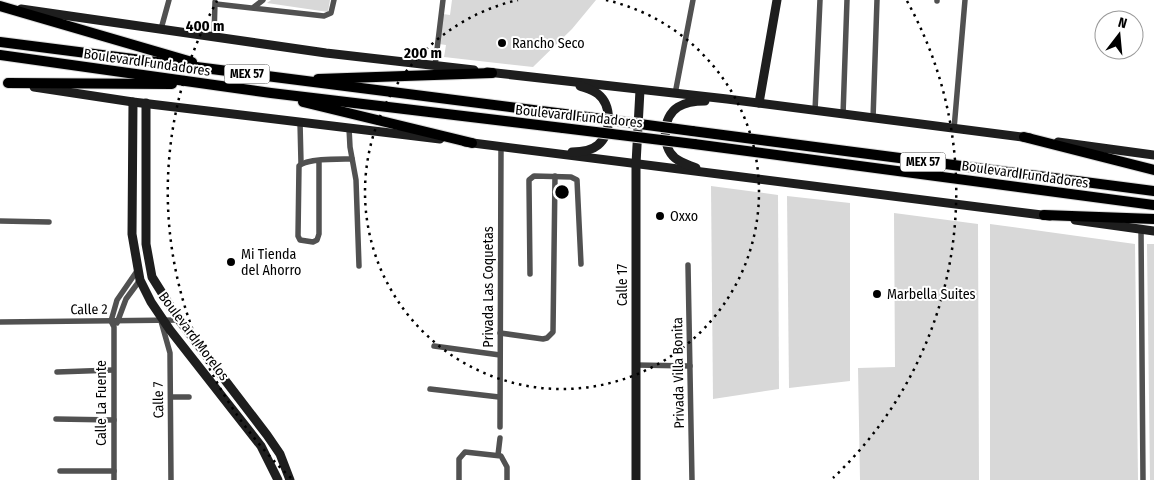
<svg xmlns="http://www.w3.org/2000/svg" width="1154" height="480" viewBox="0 0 1154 480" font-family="'Fira Sans Condensed',sans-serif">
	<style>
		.green { fill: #d8d8d8 }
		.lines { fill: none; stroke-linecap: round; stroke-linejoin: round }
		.highway-casing { stroke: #dbdbdb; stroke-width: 12 }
		.street { stroke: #515151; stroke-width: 5.5 }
		.secondary { stroke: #1e1e1e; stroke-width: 9 }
		.highway { stroke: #000; stroke-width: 10 }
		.highway-bridge-casing { stroke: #dbdbdb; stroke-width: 12; stroke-linecap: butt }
		.highway-bridge { stroke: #000; stroke-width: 10 }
		.ring { fill: none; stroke: #000; stroke-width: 2.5; stroke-dasharray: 2.5 5 }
		.poi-dot { fill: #000; stroke: #fff; stroke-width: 2 }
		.labels { text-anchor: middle; stroke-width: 4; stroke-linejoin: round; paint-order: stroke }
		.shield { fill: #fff; stroke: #4c4c4c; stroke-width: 1 }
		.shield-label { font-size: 12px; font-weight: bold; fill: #000 }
		.poi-label { font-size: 14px; fill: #000; stroke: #fff; text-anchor: start }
		.street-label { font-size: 14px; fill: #000; stroke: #fff }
		.centre { fill: #000; stroke: #fff; stroke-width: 2.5 }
		.ring-label { font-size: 15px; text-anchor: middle; font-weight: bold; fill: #000; stroke: #fff; stroke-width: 4; stroke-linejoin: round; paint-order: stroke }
	</style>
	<rect width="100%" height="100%" fill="#fff"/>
	<g class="green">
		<polygon points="271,0 330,0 328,12 267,3"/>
		<polygon points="452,0 596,0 572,29 533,67 444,57 446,45 439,44 443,14 450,15"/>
		<polygon points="711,186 778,195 779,389 713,399"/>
		<polygon points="787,196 850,203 850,381 789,388"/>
		<polygon points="894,213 978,224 979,480 860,480 858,368 895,367"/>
		<polygon points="990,224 1135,244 1138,480 990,480"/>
		<polygon points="1147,244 1154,244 1154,480 1150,480"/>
	</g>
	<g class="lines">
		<g class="highway-casing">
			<g id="highway">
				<polyline points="0,6 192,62"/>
				<polyline points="0,42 565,114"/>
				<polyline points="0,55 271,93 563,128"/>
				<polyline points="318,79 492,73"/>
				<polyline points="8,83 172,84"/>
				<polyline points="303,102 472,143"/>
				<polyline points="692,131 1154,191"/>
				<polyline points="1024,137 1154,170"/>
				<polyline points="694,144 1154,205"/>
				<polyline points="1044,215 1154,219"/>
			</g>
		</g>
		<g class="street">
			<polyline points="937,1 937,0"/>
			<polyline points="216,4 324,16 331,13 334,0"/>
			<polyline points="254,7 263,0"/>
			<polyline points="161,29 169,0"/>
			<polyline points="214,37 215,2"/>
			<polyline points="435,66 443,0"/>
			<polyline points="675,94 693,0"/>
			<polyline points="815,111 820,0"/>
			<polyline points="843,115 847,0"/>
			<polyline points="873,119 877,0"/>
			<polyline points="300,122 301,163"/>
			<polyline points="349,128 350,147 356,180 359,266"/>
			<polyline points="954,129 965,0"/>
			<path d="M319,161V234L317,240L313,242L300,240L298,236L299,166C307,158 340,159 352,159"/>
			<polyline points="0,221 49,222"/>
			<polyline points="1141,229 1143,480"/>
			<polyline points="688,265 692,480"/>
			<polyline points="530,274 529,184 529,180 534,176 571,177 577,180 581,264"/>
			<polyline points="161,321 170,353 171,480"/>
			<polyline points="0,322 179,320"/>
			<polyline points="117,323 126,299 140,280"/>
			<polyline points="500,333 543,339 547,338 553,332 555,176"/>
			<polyline points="434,346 500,355"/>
			<polyline points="636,365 690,366"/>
			<polyline points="57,372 113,370"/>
			<polyline points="430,389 499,397"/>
			<polyline points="171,397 189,397"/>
			<polyline points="56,419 114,420"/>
			<polyline points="500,427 501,147"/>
			<polyline points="498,455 500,438"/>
			<polyline points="60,471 114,471"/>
			<polyline points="114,480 114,327 111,321 117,300 137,271"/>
			<polyline points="459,480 459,459 465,452 501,456 507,467 507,480"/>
		</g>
		<g class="secondary">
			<polyline points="21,9 326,53 474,70"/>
			<polyline points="487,72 727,99 1030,138"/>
			<polyline points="34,87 133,102 440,139"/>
			<polyline points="133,102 132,234 140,280 151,302 170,330 261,446 278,480"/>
			<polyline points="146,103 146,244 152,277 179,320 267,435 280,454 290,480"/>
			<polyline points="759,103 777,0"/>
			<polyline points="465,142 1050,216"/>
			<polyline points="1058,142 1154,155"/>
			<path d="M572,152C581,152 591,151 598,145C612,133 612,105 598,94C593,90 585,88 580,86"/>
			<path d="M696,168C689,165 681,163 675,158C661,146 662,117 678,107C686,102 696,101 705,101"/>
			<polyline points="1075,220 1154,231"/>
			<polyline points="636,480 636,164 640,90"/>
		</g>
		<use href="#highway" class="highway"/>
		<g class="highway-bridge-casing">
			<g id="highway-bridge">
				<polyline points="565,114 692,131"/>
				<polyline points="563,128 694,144"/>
			</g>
		</g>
		<use href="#highway-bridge" class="highway-bridge"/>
	</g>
	<g class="ring">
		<path d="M606 0A197 197 0 1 1 518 0"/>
		<path d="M291 478A394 394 0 0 1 217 1M907 1A394 394 0 0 1 833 478"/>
	</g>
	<g class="poi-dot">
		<circle cx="502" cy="43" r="5"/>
		<circle cx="660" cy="216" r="5"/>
		<circle cx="231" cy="262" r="5"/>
		<circle cx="877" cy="294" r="5"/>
	</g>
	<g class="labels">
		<g class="shield">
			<rect x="224.5" y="64.5" width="45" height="19" rx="4"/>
			<rect x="900.5" y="152.5" width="45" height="19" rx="4"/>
		</g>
		<g class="shield-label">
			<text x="247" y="78">MEX 57</text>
			<text x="923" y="166">MEX 57</text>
		</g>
		<g class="poi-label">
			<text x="512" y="48">Rancho Seco</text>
			<text x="670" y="221">Oxxo</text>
			<text x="241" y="259">Mi Tienda<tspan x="241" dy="16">del Ahorro</tspan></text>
			<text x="887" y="299">Marbella Suites</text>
		</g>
		<g class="street-label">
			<text transform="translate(147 62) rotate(8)" y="5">Boulevard Fundadores</text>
			<text transform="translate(579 116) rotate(6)" y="5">Boulevard Fundadores</text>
			<text transform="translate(1025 174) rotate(8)" y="5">Boulevard Fundadores</text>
			<text transform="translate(622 285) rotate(-90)" y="5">Calle 17</text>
			<text transform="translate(488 287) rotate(-90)" y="5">Privada Las Coquetas</text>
			<text transform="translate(89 309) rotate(-1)" y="5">Calle 2</text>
			<text transform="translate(194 336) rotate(53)" y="5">Boulevard Morelos</text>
			<text transform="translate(678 373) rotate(-91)" y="5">Privada Villa Bonita</text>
			<text transform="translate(158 400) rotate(-91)" y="5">Calle 7</text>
			<text transform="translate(101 403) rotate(-90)" y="5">Calle La Fuente</text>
		</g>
	</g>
	<circle cx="562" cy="192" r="8" class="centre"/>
	<g class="ring-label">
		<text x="205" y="31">400 m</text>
		<text x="423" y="58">200 m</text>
	</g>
	<g transform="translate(1119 35) rotate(16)"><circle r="24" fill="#ffffff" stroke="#999999"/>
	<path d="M0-4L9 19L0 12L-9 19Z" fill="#000000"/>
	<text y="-8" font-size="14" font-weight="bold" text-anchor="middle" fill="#000000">N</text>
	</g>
</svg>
